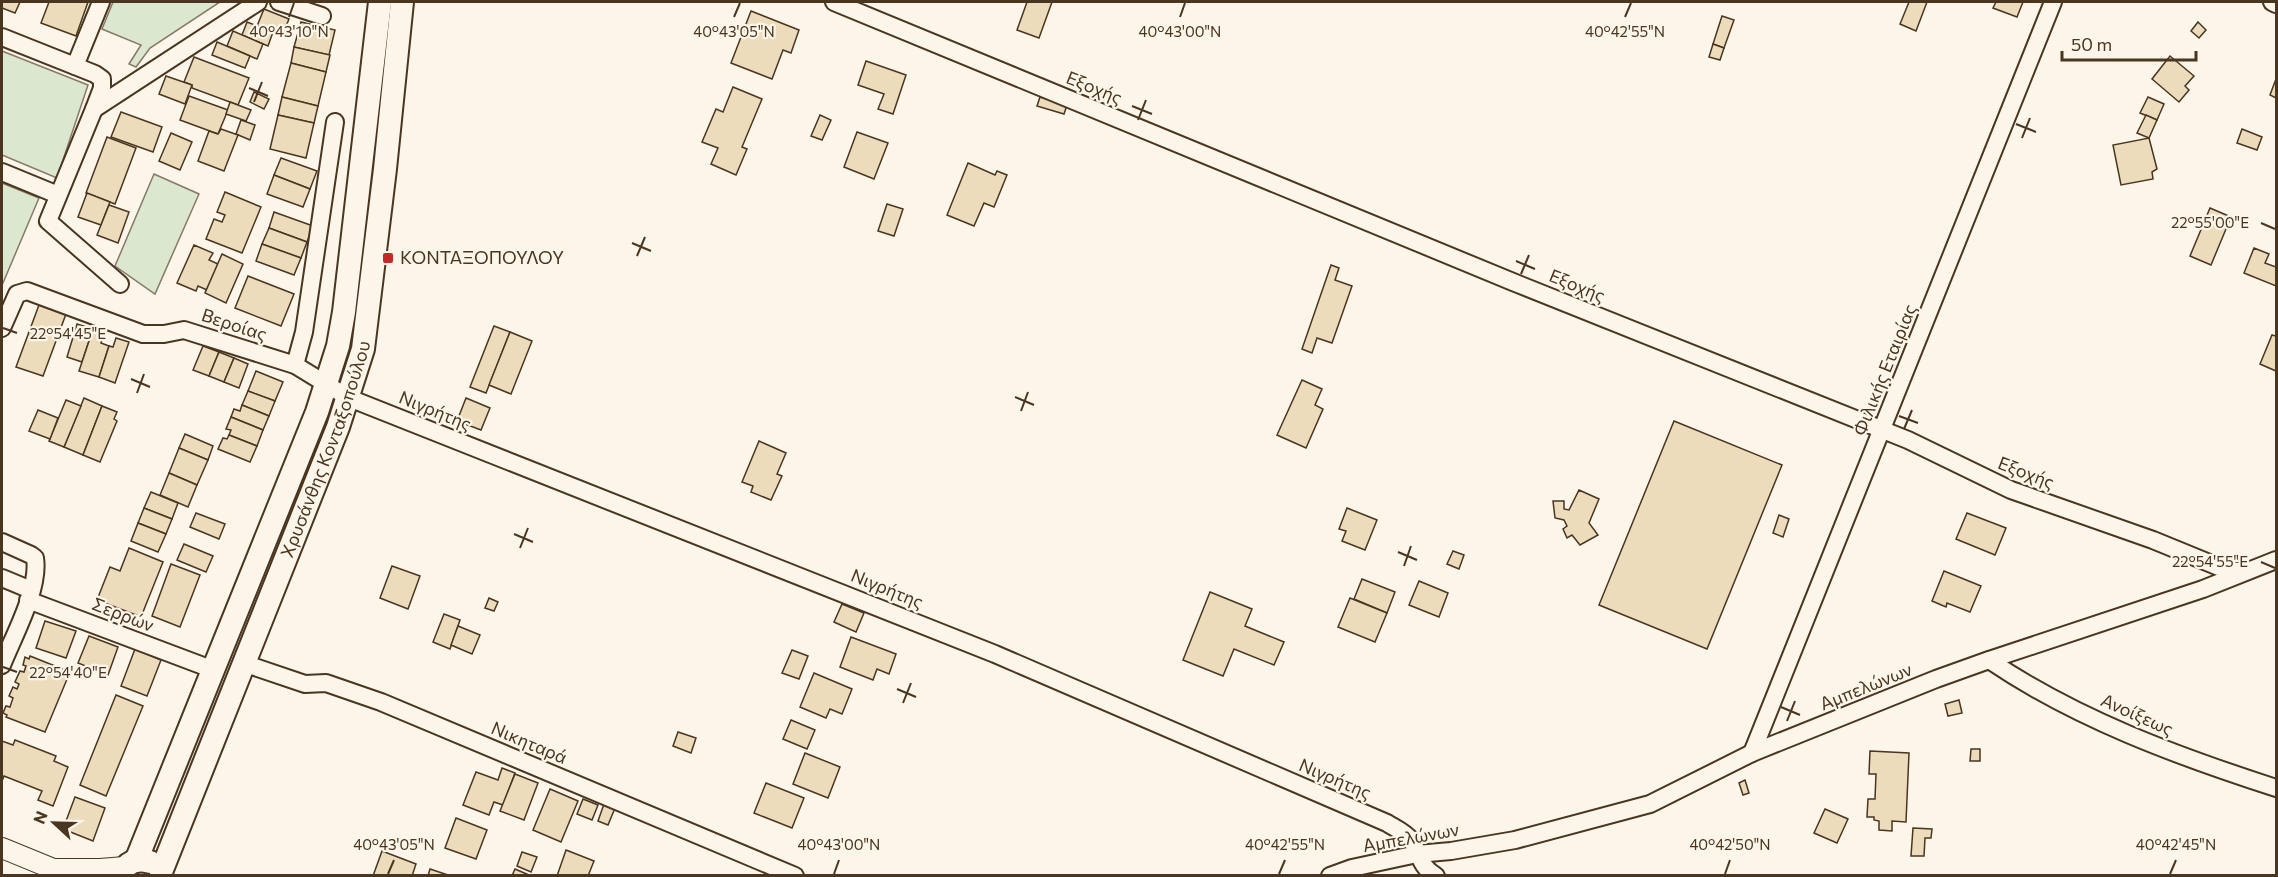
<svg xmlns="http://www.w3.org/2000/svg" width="2278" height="877" viewBox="0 0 2278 877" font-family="Commissioner,sans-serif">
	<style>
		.green { fill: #dce7d0; stroke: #887966; stroke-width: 1.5 }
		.building { fill: #ecdcbc; stroke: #4a3520; stroke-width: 1.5 }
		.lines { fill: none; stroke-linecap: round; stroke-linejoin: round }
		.minor-casing { stroke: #4a3520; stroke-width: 20 }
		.tertiary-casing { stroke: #4a3520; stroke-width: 22 }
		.secondary-casing { stroke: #4a3520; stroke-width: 26 }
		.minor { stroke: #fbf6e9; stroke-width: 16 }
		.tertiary { stroke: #fbf6e9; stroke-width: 20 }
		.secondary { stroke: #fbf6e9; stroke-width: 22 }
		.ticks { fill: none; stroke: #4a3520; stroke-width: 2 }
		.poi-dot { fill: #c62828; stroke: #fbf6e9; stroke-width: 2 }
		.labels { text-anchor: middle; stroke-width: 4.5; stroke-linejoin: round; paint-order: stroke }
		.street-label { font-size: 18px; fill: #4a3520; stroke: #fbf6e9 }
		.poi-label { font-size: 18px; fill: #4a3520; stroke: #fbf6e9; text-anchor: start }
		.ticks-label { font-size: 15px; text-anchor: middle; fill: #4a3520; stroke: #fbf6e9; stroke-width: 4.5; stroke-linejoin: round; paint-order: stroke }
	</style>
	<rect width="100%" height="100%" fill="#fbf6e9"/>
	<g class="green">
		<polygon points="113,2 220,2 150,48 136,67 129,64 141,45 102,29"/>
		<polygon points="2,51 88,85 57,178 2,155"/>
		<polygon points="154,174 199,194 155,294 115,266"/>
		<polygon points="2,183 39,198 3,283 2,283"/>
	</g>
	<g class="building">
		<polygon points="2,2 20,2 15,13 2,8"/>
		<polygon points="49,2 88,2 76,36 41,23"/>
		<polygon points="1027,2 1052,2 1039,38 1017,30"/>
		<polygon points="1909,2 1927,2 1916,31 1900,24"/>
		<polygon points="1996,2 2023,2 2017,17 1993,8"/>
		<polygon points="264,9 289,19 282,36 257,26"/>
		<polygon points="751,11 799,30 791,53 783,50 772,79 731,63"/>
		<polygon points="1722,16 1734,20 1724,48 1713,44"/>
		<polygon points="247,22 273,32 268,46 242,35"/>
		<polygon points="301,22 335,30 329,55 294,47"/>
		<polygon points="2198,22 2206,30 2199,38 2191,31"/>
		<polygon points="233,31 263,44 257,59 227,46"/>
		<polygon points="217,42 250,56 245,68 212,55"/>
		<polygon points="1713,44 1724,48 1720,60 1709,57"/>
		<polygon points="294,47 330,55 326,72 291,63"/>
		<polygon points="2170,56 2194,76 2185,86 2189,90 2179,102 2152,79"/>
		<polygon points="194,57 249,78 238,105 192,88 192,85 184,82"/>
		<polygon points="866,61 906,75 893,114 878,109 884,94 858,85"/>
		<polygon points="291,63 326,72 318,106 282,97"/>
		<polygon points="166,76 192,85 185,104 159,94"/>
		<polygon points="2276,79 2276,98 2270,95"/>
		<polygon points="733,87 762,99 742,147 747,149 736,175 711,164 718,148 702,142 716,109 723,112"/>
		<polygon points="254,92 269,99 264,109 250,102"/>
		<polygon points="189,96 228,110 218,134 180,120"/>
		<polygon points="282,97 318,106 314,123 278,115"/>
		<polygon points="1040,97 1067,105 1064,114 1037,106"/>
		<polygon points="2148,97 2164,104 2157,120 2140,113"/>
		<polygon points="230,102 251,110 246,121 226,114"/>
		<polygon points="121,112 162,127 153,152 111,137"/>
		<polygon points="278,115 314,123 306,158 270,149"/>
		<polygon points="820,115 831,120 822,140 811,136"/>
		<polygon points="2146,115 2157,120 2149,138 2137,133"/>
		<polygon points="241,120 255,125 250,140 236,134"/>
		<polygon points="221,129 238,135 224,171 198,161 209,131 218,134"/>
		<polygon points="2242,129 2262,137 2257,150 2237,143"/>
		<polygon points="857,132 888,143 874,179 844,167"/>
		<polygon points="171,133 192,142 180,170 159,161"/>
		<polygon points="107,137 136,148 115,204 86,193"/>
		<polygon points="2149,138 2157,169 2152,172 2153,179 2121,185 2113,145"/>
		<polygon points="281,158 317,171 310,189 274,175"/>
		<polygon points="968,163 995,175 997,171 1007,175 994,207 984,203 974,226 947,215"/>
		<polygon points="274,175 310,189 303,207 267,194"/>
		<polygon points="225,192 261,207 242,253 206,239 214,219 222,222 225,215 217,212"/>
		<polygon points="87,193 110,202 101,225 78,217"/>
		<polygon points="887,204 903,209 894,236 878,231"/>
		<polygon points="109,205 129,212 118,243 97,235"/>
		<polygon points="2210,208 2231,217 2211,265 2190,256"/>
		<polygon points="274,212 313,226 307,242 269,228"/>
		<polygon points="269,228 307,242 301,258 262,244"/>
		<polygon points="262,244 301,258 294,275 256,261"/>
		<polygon points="194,245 213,253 209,260 218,264 207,290 198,286 196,291 177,283"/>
		<polygon points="2254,248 2269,254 2265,263 2276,267 2276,286 2244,273"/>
		<polygon points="222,254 243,264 226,303 205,293"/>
		<polygon points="1331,265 1339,268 1335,280 1352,286 1332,343 1317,338 1312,353 1302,349"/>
		<polygon points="248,276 294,294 281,326 235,308"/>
		<polygon points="39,305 66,314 43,376 16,367"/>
		<polygon points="77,324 93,329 82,362 67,357"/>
		<polygon points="494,326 510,332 486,393 470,387"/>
		<polygon points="93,329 104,333 101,343 109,346 99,377 79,371"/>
		<polygon points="510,332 532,341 511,394 489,385"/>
		<polygon points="2272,335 2276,336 2276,371 2260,364"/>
		<polygon points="116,338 129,342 115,383 99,377 109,346 113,347"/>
		<polygon points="203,346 219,352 209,376 193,370"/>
		<polygon points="219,352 234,358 224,382 209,376"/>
		<polygon points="234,358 248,364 239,388 224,382"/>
		<polygon points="256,371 283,382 275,401 248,391"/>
		<polygon points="1302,380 1322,389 1315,405 1323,409 1306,448 1277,435"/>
		<polygon points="248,391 275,401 269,416 242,405"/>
		<polygon points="84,398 102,406 83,455 64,447"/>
		<polygon points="466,398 490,408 481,430 457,421"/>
		<polygon points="66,400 81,406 64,447 49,441"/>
		<polygon points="242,405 269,416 263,430 231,417 234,409 240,411"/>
		<polygon points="102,406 117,412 114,419 117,421 100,462 83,455"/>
		<polygon points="38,410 58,418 50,439 29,431"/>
		<polygon points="231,417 263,430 257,446 229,435 231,430 226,429"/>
		<polygon points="1674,421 1782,465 1707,649 1599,605"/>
		<polygon points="185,434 213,446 208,460 179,448"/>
		<polygon points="229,435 257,446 250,462 218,449 223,438 227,439"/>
		<polygon points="759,441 786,453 777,474 782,476 771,500 751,492 753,486 742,482"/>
		<polygon points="179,448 208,460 197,485 169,473"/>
		<polygon points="169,473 197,485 188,507 160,495"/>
		<polygon points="1579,490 1599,499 1589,523 1598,535 1580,545 1572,535 1567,538 1563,529 1567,526 1564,520 1555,518 1553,501 1564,501 1564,509 1569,510"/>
		<polygon points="151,492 178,503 172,519 144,508"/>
		<polygon points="144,508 172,519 166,534 138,523"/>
		<polygon points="1347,508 1377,520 1365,550 1342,541 1346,531 1339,529"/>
		<polygon points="196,513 225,524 219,539 190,527"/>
		<polygon points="1967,513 2006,528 1995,555 1956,539"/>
		<polygon points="1779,515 1789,519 1783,537 1773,533"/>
		<polygon points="138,523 166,534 158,552 131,541"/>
		<polygon points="184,544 213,556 206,572 177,560"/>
		<polygon points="129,548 163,562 141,617 97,600 110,567 120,571"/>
		<polygon points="1453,551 1464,555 1459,569 1447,564"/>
		<polygon points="171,564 200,575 180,627 152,616"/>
		<polygon points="392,566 420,576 408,609 380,598"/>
		<polygon points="1944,571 1981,586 1970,612 1947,603 1946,607 1932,601"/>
		<polygon points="1362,579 1395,592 1387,613 1354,599"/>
		<polygon points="1419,581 1448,593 1439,617 1409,605"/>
		<polygon points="1210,592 1252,609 1245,626 1284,642 1274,665 1234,649 1223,676 1183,660"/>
		<polygon points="489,598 498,602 494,611 485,608"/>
		<polygon points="1350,598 1387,613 1375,642 1338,627"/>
		<polygon points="842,604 864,613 856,632 834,622"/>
		<polygon points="444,614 460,620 450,649 433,642"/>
		<polygon points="45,621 76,631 66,658 36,648"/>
		<polygon points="458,626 480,635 472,654 451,645"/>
		<polygon points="89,636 118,647 108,675 78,663"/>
		<polygon points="851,637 896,654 889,674 877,669 873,680 840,667"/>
		<polygon points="135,649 161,660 147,696 121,686"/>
		<polygon points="792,650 808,656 799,679 782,673"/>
		<polygon points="30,656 70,672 45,732 6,717 7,715 3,713 6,706 10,707 13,698 9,696 13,687 17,689 19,684 15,682 20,671 24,672 26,666 23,665 25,657 29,659"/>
		<polygon points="814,673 852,689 842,714 830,709 826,718 800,707"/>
		<polygon points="116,695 143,706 106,796 80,785"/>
		<polygon points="1959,700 1962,713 1948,716 1945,704"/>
		<polygon points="791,720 815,730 807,749 783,739"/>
		<polygon points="678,732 696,738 691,753 673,746"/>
		<polygon points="15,740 56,756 54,761 68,767 53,806 38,800 42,791 4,776 2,781 2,741 13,745"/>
		<polygon points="1971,749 1980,749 1980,761 1970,761"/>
		<polygon points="1870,751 1909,753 1906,822 1892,821 1892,831 1879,830 1879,821 1874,820 1874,817 1867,817 1868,799 1875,799 1876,774 1869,774"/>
		<polygon points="805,753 840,767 828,798 793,784"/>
		<polygon points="502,768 515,773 503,805 494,802 489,815 463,805 476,772 498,780"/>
		<polygon points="515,774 538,783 524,820 500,811"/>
		<polygon points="1745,780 1749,793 1743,795 1739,783"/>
		<polygon points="766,783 804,798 792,828 754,813"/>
		<polygon points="550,789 578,801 561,842 533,830"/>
		<polygon points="75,797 105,808 93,841 63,829"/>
		<polygon points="583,799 598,805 592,820 577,814"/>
		<polygon points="604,804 615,808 608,825 598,821"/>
		<polygon points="1825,809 1848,819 1837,843 1814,833"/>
		<polygon points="456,818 487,830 476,859 445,848"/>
		<polygon points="1913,828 1932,829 1931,838 1925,838 1924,856 1911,856"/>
		<polygon points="566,850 594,861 588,876 557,876"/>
		<polygon points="382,851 416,864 412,876 373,876"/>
		<polygon points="522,852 537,857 531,872 517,866"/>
		<polygon points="430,869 451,876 428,876"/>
		<polygon points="515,869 529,875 512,876"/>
	</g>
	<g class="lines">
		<g class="minor-casing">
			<g id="minor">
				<polyline points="279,2 322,16"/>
				<polyline points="834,2 1513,282 1908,440 2011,490 2153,540 2219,567 2242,572"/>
				<polyline points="2272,2 2276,4"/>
				<polyline points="2,37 95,74 102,79 102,88 94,109 48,221 120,284"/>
				<polyline points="75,66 101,2"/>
				<polyline points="94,109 258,2"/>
				<polyline points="2,172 58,195"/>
				<path d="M2,328L17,294L27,291L143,334H164L184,330L295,365L349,398L995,654L1387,823C1395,828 1405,832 1411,840C1421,854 1418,865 1436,876"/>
				<polyline points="295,365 304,332 335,122"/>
				<path d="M2,542L31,555L35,558C40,589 13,637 2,665"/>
				<polyline points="2,578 31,590"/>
				<polyline points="28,600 214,670"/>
				<path d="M1989,660C2076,719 2177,756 2276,788"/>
				<polyline points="243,663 305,684 326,683 381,702 795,876"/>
				<polyline points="1752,753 2053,2"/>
				<polyline points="1330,876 1352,868 1417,854 1451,851 1515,840 1650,804 1752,753 1936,679 1989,660 2203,589 2276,560"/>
			</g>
		</g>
		<g class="tertiary-casing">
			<g id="tertiary">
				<polyline points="2,848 63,873"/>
				<polyline points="52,869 100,869 125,867"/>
			</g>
		</g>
		<g class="secondary-casing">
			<g id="secondary">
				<polyline points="136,861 317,412 338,346 344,312 380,2"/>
				<path id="s1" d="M161,872L338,427L363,349L385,169L402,2"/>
				<path d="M120,876C126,862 136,858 150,862"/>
			</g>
		</g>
		<use href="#minor" class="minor"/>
		<use href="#tertiary" class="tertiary"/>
		<use href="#secondary" class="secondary"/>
	</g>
	<path class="ticks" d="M289,17L294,3M734,17L740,3M1180,17L1185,3M1625,17L1631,3M249,88L268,96M254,102L262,82M1132,106L1152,114M1138,120L1146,100M2016,124L2036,132M2022,138L2030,118M2261,223L2275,229M632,243L651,251M637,256L645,237M1516,261L1535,269M1521,274L1529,255M3,328L17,333M131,379L150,387M137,393L144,374M1015,397L1034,405M1021,411L1028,392M1899,416L1918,423M1904,429L1912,410M514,534L533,542M520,548L528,528M1398,552L1417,560M2261,562L2275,568M1404,566L1411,546M3,667L17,672M897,689L916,697M903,703L911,683M1781,707L1800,715M1787,721L1795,701M388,874L394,860M834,874L839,860M1279,874L1285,860M1725,874L1730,860M2170,874L2176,860"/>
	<rect class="poi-dot" x="382" y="252" width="12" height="12" rx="3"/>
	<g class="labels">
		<g class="street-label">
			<text transform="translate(1094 88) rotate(22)" y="6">Εξοχής</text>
			<text transform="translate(1577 286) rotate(22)" y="6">Εξοχής</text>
			<text transform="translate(234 325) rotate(18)" y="6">Βεροίας</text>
			<text transform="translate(1885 370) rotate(-68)" y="6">Φιλικής Εταιρίας</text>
			<text transform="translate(435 411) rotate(22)" y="6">Νιγρήτης</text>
			<text dy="6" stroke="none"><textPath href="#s1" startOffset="454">Χρυσάνθης Κονταξοπούλου</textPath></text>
			<text transform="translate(2026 473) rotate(21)" y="6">Εξοχής</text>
			<text transform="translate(887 589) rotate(22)" y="6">Νιγρήτης</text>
			<text transform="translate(123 615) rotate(21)" y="6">Σερρών</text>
			<text transform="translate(1866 687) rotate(-22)" y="6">Αμπελώνων</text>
			<text transform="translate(2137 715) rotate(24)" y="6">Ανοίξεως</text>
			<text transform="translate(529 743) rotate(23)" y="6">Νικηταρά</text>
			<text transform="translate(1335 779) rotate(23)" y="6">Νιγρήτης</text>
			<text transform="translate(1411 838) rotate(-10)" y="6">Αμπελώνων</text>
		</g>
		<g class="poi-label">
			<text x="400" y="264">ΚΟΝΤΑΞΟΠΟΥΛΟΥ</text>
		</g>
	</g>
	<g class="ticks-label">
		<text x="289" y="37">40°43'10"N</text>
		<text x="734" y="37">40°43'05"N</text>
		<text x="1180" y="37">40°43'00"N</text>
		<text x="1625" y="37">40°42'55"N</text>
		<text x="2210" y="228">22°55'00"E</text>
		<text x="68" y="339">22°54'45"E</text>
		<text x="2210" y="567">22°54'55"E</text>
		<text x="68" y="678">22°54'40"E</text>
		<text x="394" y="850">40°43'05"N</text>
		<text x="839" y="850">40°43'00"N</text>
		<text x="1285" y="850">40°42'55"N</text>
		<text x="1730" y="850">40°42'50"N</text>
		<text x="2176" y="850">40°42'45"N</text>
	</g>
	<rect width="2278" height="877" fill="none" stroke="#4a3520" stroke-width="6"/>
	<g transform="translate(54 823) rotate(292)" stroke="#fbf6e9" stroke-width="4.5" paint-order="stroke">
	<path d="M0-4.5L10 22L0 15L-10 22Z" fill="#4a3520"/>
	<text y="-9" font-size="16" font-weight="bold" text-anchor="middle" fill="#4a3520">N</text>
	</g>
	<path d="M2062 51v9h134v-9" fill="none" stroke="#4a3520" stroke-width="3"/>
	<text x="2071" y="51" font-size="18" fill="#4a3520" stroke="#fbf6e9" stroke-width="4.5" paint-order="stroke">50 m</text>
</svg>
